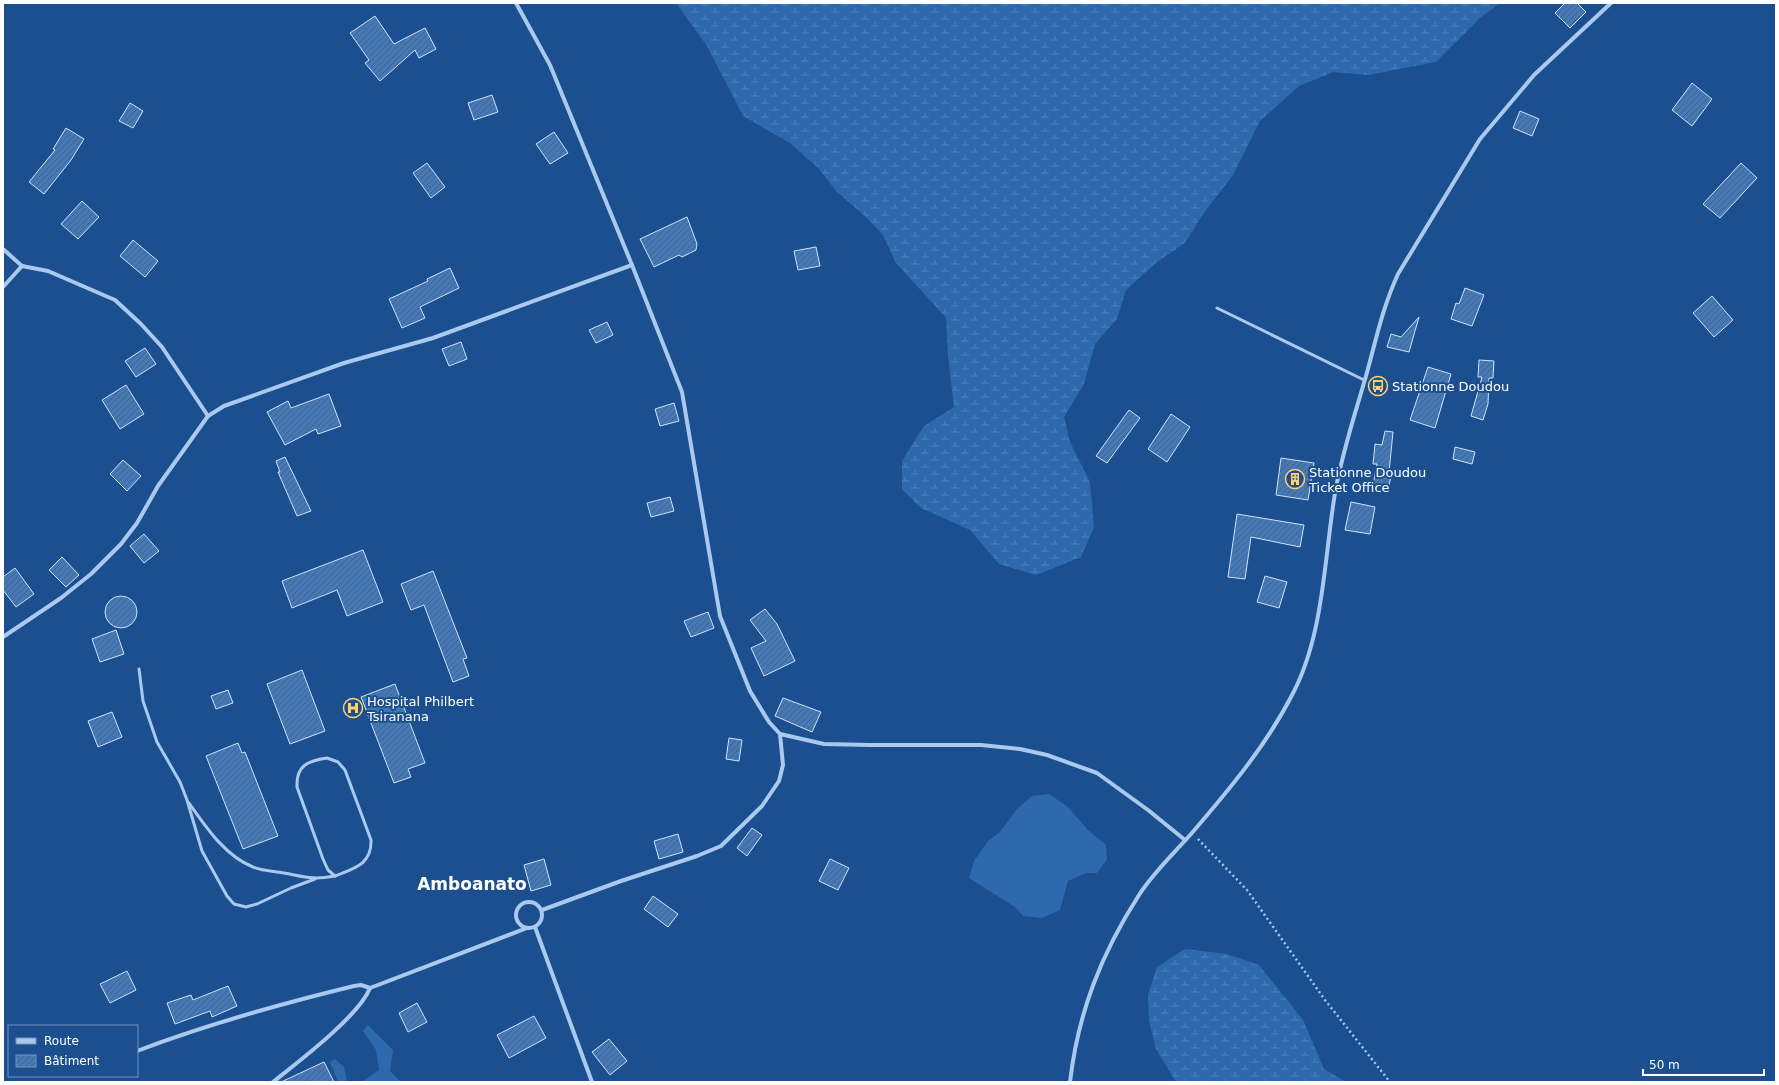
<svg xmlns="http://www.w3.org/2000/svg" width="1779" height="1085" viewBox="0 0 1779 1085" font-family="'DejaVu Sans',sans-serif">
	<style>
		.grass { fill: #2e69ad }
		.wetland { fill: url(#wetland-marsh) }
		.building { fill: url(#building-hatch); stroke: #cfe3fa }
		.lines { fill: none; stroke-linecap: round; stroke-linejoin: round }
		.path { stroke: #a9c9ee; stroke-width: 2.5; stroke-dasharray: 2 3; stroke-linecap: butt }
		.lane { stroke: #a9c9ee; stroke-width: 3 }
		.street { stroke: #a9c9ee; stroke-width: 4 }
		.labels { text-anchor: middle; stroke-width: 4; stroke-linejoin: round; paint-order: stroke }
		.poi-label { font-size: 13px; fill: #fff; stroke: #1b4f8f; text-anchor: start }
		.district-label { font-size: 17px; font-weight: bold; fill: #fff; stroke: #1b4f8f }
	</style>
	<defs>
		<pattern id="wetland-marsh" width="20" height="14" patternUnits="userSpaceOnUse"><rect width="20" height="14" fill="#2e69ad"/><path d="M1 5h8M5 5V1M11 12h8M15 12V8" fill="none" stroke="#4d80b9"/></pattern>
		<pattern id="building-hatch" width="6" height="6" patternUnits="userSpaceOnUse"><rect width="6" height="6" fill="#4478b7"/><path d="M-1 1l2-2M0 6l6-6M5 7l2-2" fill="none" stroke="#486282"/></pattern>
	</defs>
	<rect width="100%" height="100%" fill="#1b4f8f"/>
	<g class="grass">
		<polygon points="1049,794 1068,807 1088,830 1106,845 1107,859 1097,873 1086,873 1068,881 1060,910 1042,918 1023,916 1015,907 969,878 974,861 988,841 1000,832 1017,809 1032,796"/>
		<polygon points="368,1025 393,1050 390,1071 401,1082 362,1082 379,1070 376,1050 363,1031"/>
		<polygon points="335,1059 344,1067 347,1082 338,1082 330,1062"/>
	</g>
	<g class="wetland">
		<polygon points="676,3 1500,3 1480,18 1436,62 1368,75 1333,72 1299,86 1260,121 1233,175 1203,214 1185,243 1157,262 1126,290 1117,319 1095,344 1084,384 1064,417 1070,442 1090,482 1094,527 1081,557 1036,575 999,564 970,530 921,508 902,489 902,461 924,426 954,407 948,356 946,318 896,263 883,235 867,218 836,191 818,168 790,143 743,116 707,46"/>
		<polygon points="1185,949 1227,954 1259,965 1303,1020 1324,1069 1346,1082 1176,1082 1156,1049 1149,1021 1148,995 1157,967"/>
	</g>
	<g class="building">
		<polygon points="1565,3 1577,3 1586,12 1570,28 1555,13"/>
		<polygon points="375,16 394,44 425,28 436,49 419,58 415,50 380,81 365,63 369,60 350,33"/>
		<polygon points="1692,83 1712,99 1692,126 1672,110"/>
		<polygon points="492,95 498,112 474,120 468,103"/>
		<polygon points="130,103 143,111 133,128 119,121"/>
		<polygon points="1520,111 1539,119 1532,136 1513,128"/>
		<polygon points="66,128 84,139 71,160 44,194 29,182 55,150 53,149"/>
		<polygon points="554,132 568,153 550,164 536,144"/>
		<polygon points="427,163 445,187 431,198 413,173"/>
		<polygon points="1741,163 1757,178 1720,218 1703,204"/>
		<polygon points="82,201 99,217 78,239 61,224"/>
		<polygon points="687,217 697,244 696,250 682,257 679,255 654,267 640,239"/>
		<polygon points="133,240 158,261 145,277 120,256"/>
		<polygon points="816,247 820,266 798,270 794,251"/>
		<polygon points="450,268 459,288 420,307 425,318 402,328 389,299 428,281 427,279"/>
		<polygon points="1465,288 1484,295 1472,326 1451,319 1456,303 1459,304"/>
		<polygon points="1712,296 1733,320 1714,337 1693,313"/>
		<polygon points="1419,317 1409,352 1387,347 1391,334 1401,337"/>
		<polygon points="607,322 613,335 596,343 589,330"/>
		<polygon points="461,342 467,359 449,366 442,349"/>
		<polygon points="145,348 156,364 136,377 125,361"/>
		<polygon points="1479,360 1494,361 1493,378 1489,378 1488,404 1483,420 1471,416 1482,377 1478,377"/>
		<polygon points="1428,367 1451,374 1435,428 1410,420"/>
		<polygon points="126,385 144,414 120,429 102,400"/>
		<polygon points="329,394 341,426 318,434 316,429 285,445 267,412 288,401 291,408"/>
		<polygon points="674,403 679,421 660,426 655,409"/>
		<polygon points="1129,410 1140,418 1107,463 1096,456"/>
		<polygon points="1171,414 1190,427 1167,462 1148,449"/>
		<polygon points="1385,431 1393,432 1389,472 1392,473 1388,489 1373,485 1377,464 1373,464 1375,444 1382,445"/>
		<polygon points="1455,447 1475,452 1472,464 1453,459"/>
		<polygon points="285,457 311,511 297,516 278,472 280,472 276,461"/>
		<polygon points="1281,458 1314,463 1308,500 1276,495"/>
		<polygon points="123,460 141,476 127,491 110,474"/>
		<polygon points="670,497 674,511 651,517 647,503"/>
		<polygon points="1351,502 1375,507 1370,534 1345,530"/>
		<polygon points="1237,514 1304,525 1300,547 1251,537 1245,579 1228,577"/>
		<polygon points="144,534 159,551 144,563 130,546"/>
		<polygon points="363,550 383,602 347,616 337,590 292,608 282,581"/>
		<polygon points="62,557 79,575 66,587 49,570"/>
		<polygon points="15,568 34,594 16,607 3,590 3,577"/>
		<polygon points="433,571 467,658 463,659 469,676 453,682 424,605 411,610 401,584"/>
		<polygon points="1265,576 1287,582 1279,608 1257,602"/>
		<circle cx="121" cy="612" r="16"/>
		<polygon points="765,609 777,624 795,661 764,676 751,648 766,641 750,620"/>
		<polygon points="708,612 714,628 691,637 684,621"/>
		<polygon points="116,630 124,654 100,662 92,639"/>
		<polygon points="302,670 325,731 290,744 267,684"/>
		<polygon points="395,684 425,763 408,769 411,777 394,783 361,697"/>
		<polygon points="228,690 233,703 216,709 211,696"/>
		<polygon points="783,698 821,712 812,732 775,716"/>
		<polygon points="112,712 122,737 98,747 88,721"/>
		<polygon points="729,738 742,740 739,761 726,759"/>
		<polygon points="238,743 242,753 245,752 278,836 243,849 206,756"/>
		<polygon points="752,828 762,835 747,856 737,848"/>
		<polygon points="678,834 683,852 659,859 654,841"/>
		<polygon points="544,859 551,885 531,891 524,865"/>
		<polygon points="830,859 849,868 838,890 819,881"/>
		<polygon points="653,896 678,914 668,927 644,909"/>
		<polygon points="127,971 136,990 110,1003 100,984"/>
		<polygon points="228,986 237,1006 212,1017 210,1011 175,1024 167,1003 191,995 193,1000"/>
		<polygon points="417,1003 427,1022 408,1032 399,1013"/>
		<polygon points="534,1016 546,1038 509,1058 497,1035"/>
		<polygon points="609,1039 627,1061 610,1075 592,1052"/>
		<polygon points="324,1062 334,1082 281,1082"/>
	</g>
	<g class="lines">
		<polyline class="path" points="1198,839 1247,890 1325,1000 1390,1082"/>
		<g class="lane">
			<polyline points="1217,308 1364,380"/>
			<polyline points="139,669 143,701 157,742 180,782 187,800 202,851 227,896 234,904 246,907 257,904 291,888 315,879"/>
			<path d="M327,758L338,762L345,770L371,840C372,864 355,868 335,876L328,870L323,859L297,787C296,766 307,761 327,758Z"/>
			<path d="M189,803C206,827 225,856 253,867C262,871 274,871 284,873C306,877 312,880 335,876"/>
		</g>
		<g class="street">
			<polyline points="516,3 550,65 632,265 682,392 720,616 750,691 769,722 780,734 783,765 779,781 762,806 721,846 697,856 621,881 542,910"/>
			<polyline points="3,249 22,266"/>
			<polyline points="3,287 22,266 48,271 115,300 141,324 162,347 208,416"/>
			<polyline points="3,637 61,598 91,574 121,544 137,523 158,486 208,416 224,406 344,363 433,338 632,265"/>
			<polyline points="780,734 824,744 871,745 981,745 1020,749 1047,755 1097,773 1148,810 1185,840"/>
			<circle cx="529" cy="915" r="13"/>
			<polyline points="535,927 592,1082"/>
			<path d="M137,1051C208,1024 280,1004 354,986L361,985L370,988"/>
			<path d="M273,1082C298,1062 359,1016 370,988L527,928"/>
			<path d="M1070,1082C1078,1013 1101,954 1139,895C1153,873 1174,853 1191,834C1228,791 1265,747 1291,697C1324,637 1324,559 1335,493C1342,453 1355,414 1366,376C1376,340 1382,309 1398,274L1480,139L1534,75L1611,3"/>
		</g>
	</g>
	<defs>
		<g id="bus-ring" transform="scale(1)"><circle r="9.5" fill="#1b4f8f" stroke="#ffd166" stroke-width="1.5"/><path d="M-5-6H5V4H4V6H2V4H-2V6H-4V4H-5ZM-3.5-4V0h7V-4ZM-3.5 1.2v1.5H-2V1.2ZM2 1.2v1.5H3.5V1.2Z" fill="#ffd166"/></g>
		<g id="building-ring" transform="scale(1)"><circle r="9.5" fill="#1b4f8f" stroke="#ffd166" stroke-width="1.5"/><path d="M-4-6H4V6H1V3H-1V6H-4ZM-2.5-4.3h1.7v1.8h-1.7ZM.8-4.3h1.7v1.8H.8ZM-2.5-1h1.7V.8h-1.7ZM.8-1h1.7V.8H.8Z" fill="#ffd166"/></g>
		<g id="hospital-ring" transform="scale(1)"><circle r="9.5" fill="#1b4f8f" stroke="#ffd166" stroke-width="1.5"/><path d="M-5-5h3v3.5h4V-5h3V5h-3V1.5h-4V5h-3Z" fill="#ffd166"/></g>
	</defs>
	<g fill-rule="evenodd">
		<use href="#bus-ring" x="1378" y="386"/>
		<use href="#building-ring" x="1295" y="479"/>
		<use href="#hospital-ring" x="353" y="708"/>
	</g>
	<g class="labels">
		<g class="poi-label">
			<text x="1392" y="391">Stationne Doudou</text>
			<text x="1309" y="477">Stationne Doudou<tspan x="1309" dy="15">Ticket Office</tspan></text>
			<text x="367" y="706">Hospital Philbert<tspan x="367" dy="15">Tsiranana</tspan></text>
		</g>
		<g class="district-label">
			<text x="472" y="890">Amboanato</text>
		</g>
	</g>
	<rect width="1779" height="1085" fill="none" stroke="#ffffff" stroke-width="8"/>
	<rect x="8" y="1025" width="130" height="52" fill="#1b4f8f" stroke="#7695bc"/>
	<rect x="16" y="1038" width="20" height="6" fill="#a9c9ee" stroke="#7695bc"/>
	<text x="44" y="1045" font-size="12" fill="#ffffff">Route</text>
	<rect x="16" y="1055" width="20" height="12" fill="url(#building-hatch)" stroke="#7695bc"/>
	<text x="44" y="1065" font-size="12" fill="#ffffff">Bâtiment</text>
	<path d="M1643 1069v6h121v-6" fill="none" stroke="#ffffff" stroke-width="2"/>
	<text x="1649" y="1069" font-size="12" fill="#ffffff" stroke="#1b4f8f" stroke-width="3" paint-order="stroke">50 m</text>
</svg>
